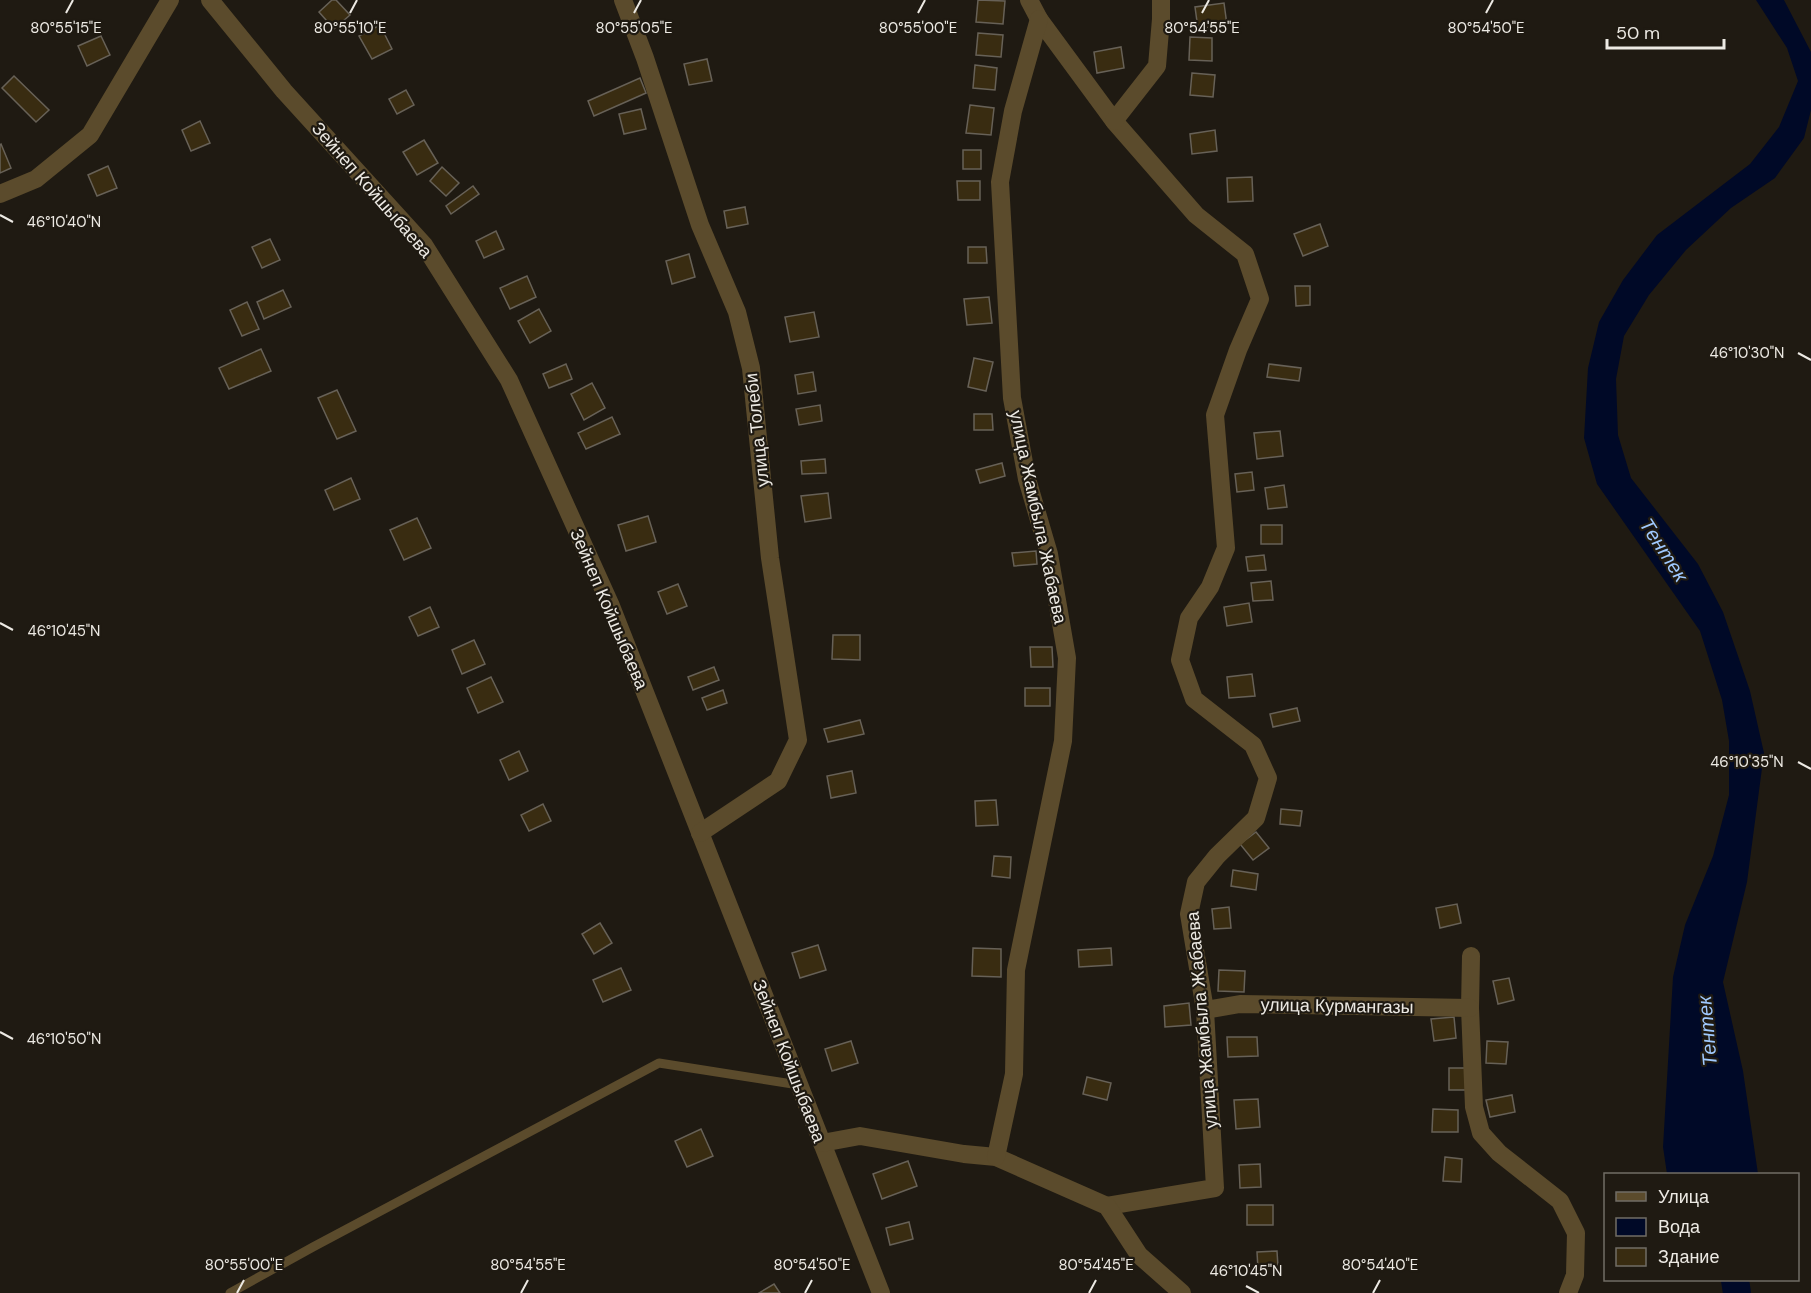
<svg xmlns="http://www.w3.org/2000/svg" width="1811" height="1293" viewBox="0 0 1811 1293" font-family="'DM Sans',sans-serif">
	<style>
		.water { fill: #000927 }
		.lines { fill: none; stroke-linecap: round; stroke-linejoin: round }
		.river { stroke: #000927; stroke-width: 28 }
		.building { fill: #392c11; stroke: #676157; stroke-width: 1.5 }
		.service { stroke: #5b4b2c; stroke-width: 9 }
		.minor { stroke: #5b4b2c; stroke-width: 18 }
		.ticks { fill: none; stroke: #ece9e3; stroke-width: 2 }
		.labels { text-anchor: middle; stroke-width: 4.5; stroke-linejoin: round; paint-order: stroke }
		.street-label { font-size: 18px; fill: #ece9e3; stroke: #1f1a12 }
		.water-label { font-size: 20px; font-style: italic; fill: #a0c9fe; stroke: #1f1a12 }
		.ticks-label { font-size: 15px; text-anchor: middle; fill: #ece9e3; stroke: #1f1a12; stroke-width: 4.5; stroke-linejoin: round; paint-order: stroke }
	</style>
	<rect width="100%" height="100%" fill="#1f1a12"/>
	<polygon class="water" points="1756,0 1784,0 1811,52 1811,110 1804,138 1775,178 1731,208 1686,250 1649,295 1624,336 1616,379 1618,435 1631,478 1698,564 1723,612 1750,691 1764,753 1747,882 1723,982 1743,1071 1758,1174 1667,1174 1663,1147 1673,977 1685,925 1713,856 1729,795 1729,741 1722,700 1700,631 1597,484 1584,438 1588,368 1599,322 1623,280 1657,235 1750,164 1779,127 1798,81 1787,48"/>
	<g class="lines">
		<polyline class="river" points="1735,1280 1737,1293"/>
	</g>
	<g class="building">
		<polygon points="332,0 336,0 350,15 334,29 319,12"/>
		<polygon points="978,0 1005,1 1003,24 976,22"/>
		<polygon points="1224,3 1227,25 1198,29 1195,7"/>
		<polygon points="380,25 392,49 372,59 359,36"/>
		<polygon points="978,33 1003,35 1001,57 976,55"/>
		<polygon points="101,36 110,55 87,66 78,46"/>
		<polygon points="1190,37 1212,38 1212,61 1189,60"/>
		<polygon points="1121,47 1124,68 1097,73 1094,52"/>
		<polygon points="707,59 712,81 689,85 684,64"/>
		<polygon points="975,65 997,68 995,90 973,88"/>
		<polygon points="1192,73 1215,75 1213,97 1190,95"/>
		<polygon points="14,76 49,110 36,122 2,88"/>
		<polygon points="640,78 646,93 594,116 588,101"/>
		<polygon points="406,90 414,105 397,114 389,99"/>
		<polygon points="970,105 994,108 991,135 966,133"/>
		<polygon points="641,109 646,129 624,134 619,114"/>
		<polygon points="200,121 210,143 191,151 182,130"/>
		<polygon points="1215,130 1217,151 1192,154 1190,134"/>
		<polygon points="424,140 438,163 417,175 403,152"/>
		<polygon points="1,144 11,168 0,173 0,145"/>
		<rect x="963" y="150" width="18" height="19"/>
		<polygon points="108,166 117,188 97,196 88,175"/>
		<polygon points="442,167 459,183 446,196 430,181"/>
		<polygon points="1252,177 1253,201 1228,202 1227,178"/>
		<polygon points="957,181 980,181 980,200 958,200"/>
		<polygon points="473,186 479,194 451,214 446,206"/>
		<polygon points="745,207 748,224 727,228 724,211"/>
		<polygon points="1320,224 1328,246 1303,256 1294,234"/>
		<polygon points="496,231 504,249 484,258 476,241"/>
		<polygon points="270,239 280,260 262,268 252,247"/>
		<polygon points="968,247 986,247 987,263 968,263"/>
		<polygon points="689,254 695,277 672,284 666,261"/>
		<polygon points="527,276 536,297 510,309 500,288"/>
		<polygon points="1295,286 1310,286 1310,305 1296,306"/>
		<polygon points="283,290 291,307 264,319 257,302"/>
		<polygon points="989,297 992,323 967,325 964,299"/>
		<polygon points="247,302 259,329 242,336 230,310"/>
		<polygon points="539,309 551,331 530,343 518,321"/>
		<polygon points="814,312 819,337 790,342 785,317"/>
		<polygon points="261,349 271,371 229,389 219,368"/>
		<polygon points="974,358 993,362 986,391 968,387"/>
		<polygon points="566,364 572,379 549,388 543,374"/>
		<polygon points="1269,364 1301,368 1299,381 1267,377"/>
		<polygon points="813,372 816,391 798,394 795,375"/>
		<polygon points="592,383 605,408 584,420 571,394"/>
		<polygon points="337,390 356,431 337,439 318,398"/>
		<polygon points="820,405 822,421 799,425 796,409"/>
		<polygon points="974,414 992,414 993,430 974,430"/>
		<polygon points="612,417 620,434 586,449 578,433"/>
		<polygon points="1280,431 1283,456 1257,459 1254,433"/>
		<polygon points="825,459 826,473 802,474 801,461"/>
		<polygon points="1002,463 1005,476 980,483 976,470"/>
		<polygon points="1252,472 1254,490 1237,492 1235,474"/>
		<polygon points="351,478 360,499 334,510 325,490"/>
		<polygon points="1284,485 1287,507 1268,509 1265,488"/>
		<polygon points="828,493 831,518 805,522 801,496"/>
		<polygon points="648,516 656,542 626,551 618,525"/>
		<polygon points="417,518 431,548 404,560 390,530"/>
		<rect x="1261" y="525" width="21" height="19"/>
		<polygon points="1036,551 1037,564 1014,566 1012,553"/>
		<polygon points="1264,555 1266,570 1248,571 1246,557"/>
		<polygon points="1271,581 1273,600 1253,601 1251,583"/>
		<polygon points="678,584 687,606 667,614 658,592"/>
		<polygon points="1249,603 1252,622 1227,626 1224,607"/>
		<polygon points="430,607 439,627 418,636 409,617"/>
		<polygon points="833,635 860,635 860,660 832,659"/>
		<polygon points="474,640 485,664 462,674 452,650"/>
		<polygon points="1030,647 1052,647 1053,667 1031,667"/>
		<polygon points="714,667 719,680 693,690 688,677"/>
		<polygon points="1252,674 1255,696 1229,698 1227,677"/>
		<polygon points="491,677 503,702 478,713 467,688"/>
		<rect x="1025" y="688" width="25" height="18"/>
		<polygon points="723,690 727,703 707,710 702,698"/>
		<polygon points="1297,708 1300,721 1273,727 1270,714"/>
		<polygon points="860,720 864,734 828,742 824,729"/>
		<polygon points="519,751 528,771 509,780 500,760"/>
		<polygon points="852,771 856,793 831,798 827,776"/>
		<polygon points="996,800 998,825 976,826 975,801"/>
		<polygon points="543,804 551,821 529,831 521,815"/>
		<polygon points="1281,809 1302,811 1300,826 1280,824"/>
		<polygon points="1256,832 1269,848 1253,860 1240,844"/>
		<polygon points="994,856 1011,857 1010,878 992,876"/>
		<polygon points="1233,870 1258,874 1256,890 1231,886"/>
		<polygon points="1457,904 1461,923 1440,928 1436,908"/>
		<polygon points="1229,907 1231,928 1214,929 1212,909"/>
		<polygon points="600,923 612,943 594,954 582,934"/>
		<polygon points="818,945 826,970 800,978 792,953"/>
		<polygon points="973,948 1001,949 1001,977 972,976"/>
		<polygon points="1111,948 1112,965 1079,967 1078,950"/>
		<polygon points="621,968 631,990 603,1002 593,980"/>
		<polygon points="1219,970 1245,971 1244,992 1218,991"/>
		<polygon points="1509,978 1514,1000 1498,1004 1493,981"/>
		<polygon points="1189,1003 1191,1025 1165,1027 1164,1006"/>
		<polygon points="1454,1017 1456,1038 1434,1041 1431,1019"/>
		<polygon points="1227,1037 1257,1037 1258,1056 1228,1057"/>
		<polygon points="851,1041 858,1063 832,1071 825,1049"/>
		<polygon points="1487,1041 1508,1042 1506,1064 1486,1063"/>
		<polygon points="1449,1068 1468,1068 1469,1090 1449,1090"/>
		<polygon points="1087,1077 1111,1083 1107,1100 1083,1094"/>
		<polygon points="1512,1095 1515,1112 1490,1117 1486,1100"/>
		<polygon points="1258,1099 1260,1127 1236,1129 1234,1100"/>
		<polygon points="1433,1109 1458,1110 1458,1132 1432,1132"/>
		<polygon points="701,1129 713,1156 687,1167 675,1141"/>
		<polygon points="1445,1157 1462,1159 1461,1182 1443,1181"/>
		<polygon points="908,1161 917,1186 882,1199 873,1174"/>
		<polygon points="1260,1164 1261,1187 1240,1188 1239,1165"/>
		<rect x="1247" y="1205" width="26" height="20"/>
		<polygon points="909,1222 913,1239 890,1245 886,1228"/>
		<polygon points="1277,1251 1278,1267 1258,1269 1257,1252"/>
		<polygon points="774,1284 780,1293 759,1293"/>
	</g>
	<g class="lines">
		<polyline class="service" points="230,1293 313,1247 659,1063 799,1085"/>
		<g class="minor">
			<polyline points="210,0 284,91 424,245 509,380 611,606 881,1293"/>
			<polyline points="623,0 645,58 700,225 737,312 751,368 770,558 798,740 778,781 700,833"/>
			<polyline points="1029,0 1039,19 1114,121 1196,215 1245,254 1260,299 1238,350 1215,415 1226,548 1210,587 1189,618 1180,660 1194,699 1253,745 1268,778 1256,818 1217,856 1196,882 1189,914 1205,1010 1215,1188 1107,1206"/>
			<polyline points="1114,121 1157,66 1161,19 1161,0"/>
			<polyline points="0,194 36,179 90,135 170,0"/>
			<polyline points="1471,956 1470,1008 1474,1107 1481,1133 1499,1153 1560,1201 1576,1233 1575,1275 1568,1293"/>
			<polyline points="1205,1010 1240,1004 1470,1008"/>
			<polyline points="822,1143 860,1136 964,1154 996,1157 1107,1206 1139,1255 1182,1293"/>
			<polyline points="996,1157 1014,1074 1016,970 1063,741 1067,658 1049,554 1027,479 1012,398 1000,182 1013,111 1039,19"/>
		</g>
	</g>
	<path class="ticks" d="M66,13L73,0M350,13L357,0M634,13L641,0M918,13L925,0M1202,13L1209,0M1486,13L1493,0M0,215L13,222M1798,353L1811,360M0,623L13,630M1798,762L1811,769M0,1032L13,1039M1246,1286L1259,1293M237,1293L244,1280M521,1293L528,1280M805,1293L812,1280M1089,1293L1096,1280M1373,1293L1380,1280"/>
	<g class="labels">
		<g class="street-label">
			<text transform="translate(372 190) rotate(49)" y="6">Зейнеп Койшыбаева</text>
			<text transform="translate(757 430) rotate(-96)" y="6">улица Толеби</text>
			<text transform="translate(1038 517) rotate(78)" y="6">улица Жамбыла Жабаева</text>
			<text transform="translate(609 609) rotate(67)" y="6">Зейнеп Койшыбаева</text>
			<text transform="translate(1337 1006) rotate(1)" y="6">улица Курмангазы</text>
			<text transform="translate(1202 1020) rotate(-95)" y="6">улица Жамбыла Жабаева</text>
			<text transform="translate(789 1061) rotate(69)" y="6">Зейнеп Койшыбаева</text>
		</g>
		<g class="water-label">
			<text transform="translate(1664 550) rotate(57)" y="7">Тентек</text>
			<text transform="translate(1707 1031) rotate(-95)" y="7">Тентек</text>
		</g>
	</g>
	<g class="ticks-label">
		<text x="66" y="33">80°55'15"E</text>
		<text x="350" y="33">80°55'10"E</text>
		<text x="634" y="33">80°55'05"E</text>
		<text x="918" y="33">80°55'00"E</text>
		<text x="1202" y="33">80°54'55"E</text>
		<text x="1486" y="33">80°54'50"E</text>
		<text x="64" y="227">46°10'40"N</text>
		<text x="1747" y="358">46°10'30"N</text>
		<text x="64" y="636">46°10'45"N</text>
		<text x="1747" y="767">46°10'35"N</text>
		<text x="64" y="1044">46°10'50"N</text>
		<text x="244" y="1270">80°55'00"E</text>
		<text x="528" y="1270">80°54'55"E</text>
		<text x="812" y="1270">80°54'50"E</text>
		<text x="1096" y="1270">80°54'45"E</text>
		<text x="1380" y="1270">80°54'40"E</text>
		<text x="1246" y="1276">46°10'45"N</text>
	</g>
	<rect x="1604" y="1173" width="195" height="108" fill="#1f1a12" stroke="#716d66" stroke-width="1.5"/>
	<rect x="1616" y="1192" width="30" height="9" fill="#5b4b2c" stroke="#716d66" stroke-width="1.5"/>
	<text x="1658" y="1203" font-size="18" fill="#ece9e3">Улица</text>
	<rect x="1616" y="1218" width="30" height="18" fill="#000927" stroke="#716d66" stroke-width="1.5"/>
	<text x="1658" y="1233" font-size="18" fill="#ece9e3">Вода</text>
	<rect x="1616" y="1248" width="30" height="18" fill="#392c11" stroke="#716d66" stroke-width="1.5"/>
	<text x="1658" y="1263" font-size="18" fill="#ece9e3">Здание</text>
	<path d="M1607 39v9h117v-9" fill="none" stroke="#ece9e3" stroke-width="3"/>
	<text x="1616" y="39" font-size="18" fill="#ece9e3" stroke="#1f1a12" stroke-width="4.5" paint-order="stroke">50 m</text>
</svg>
